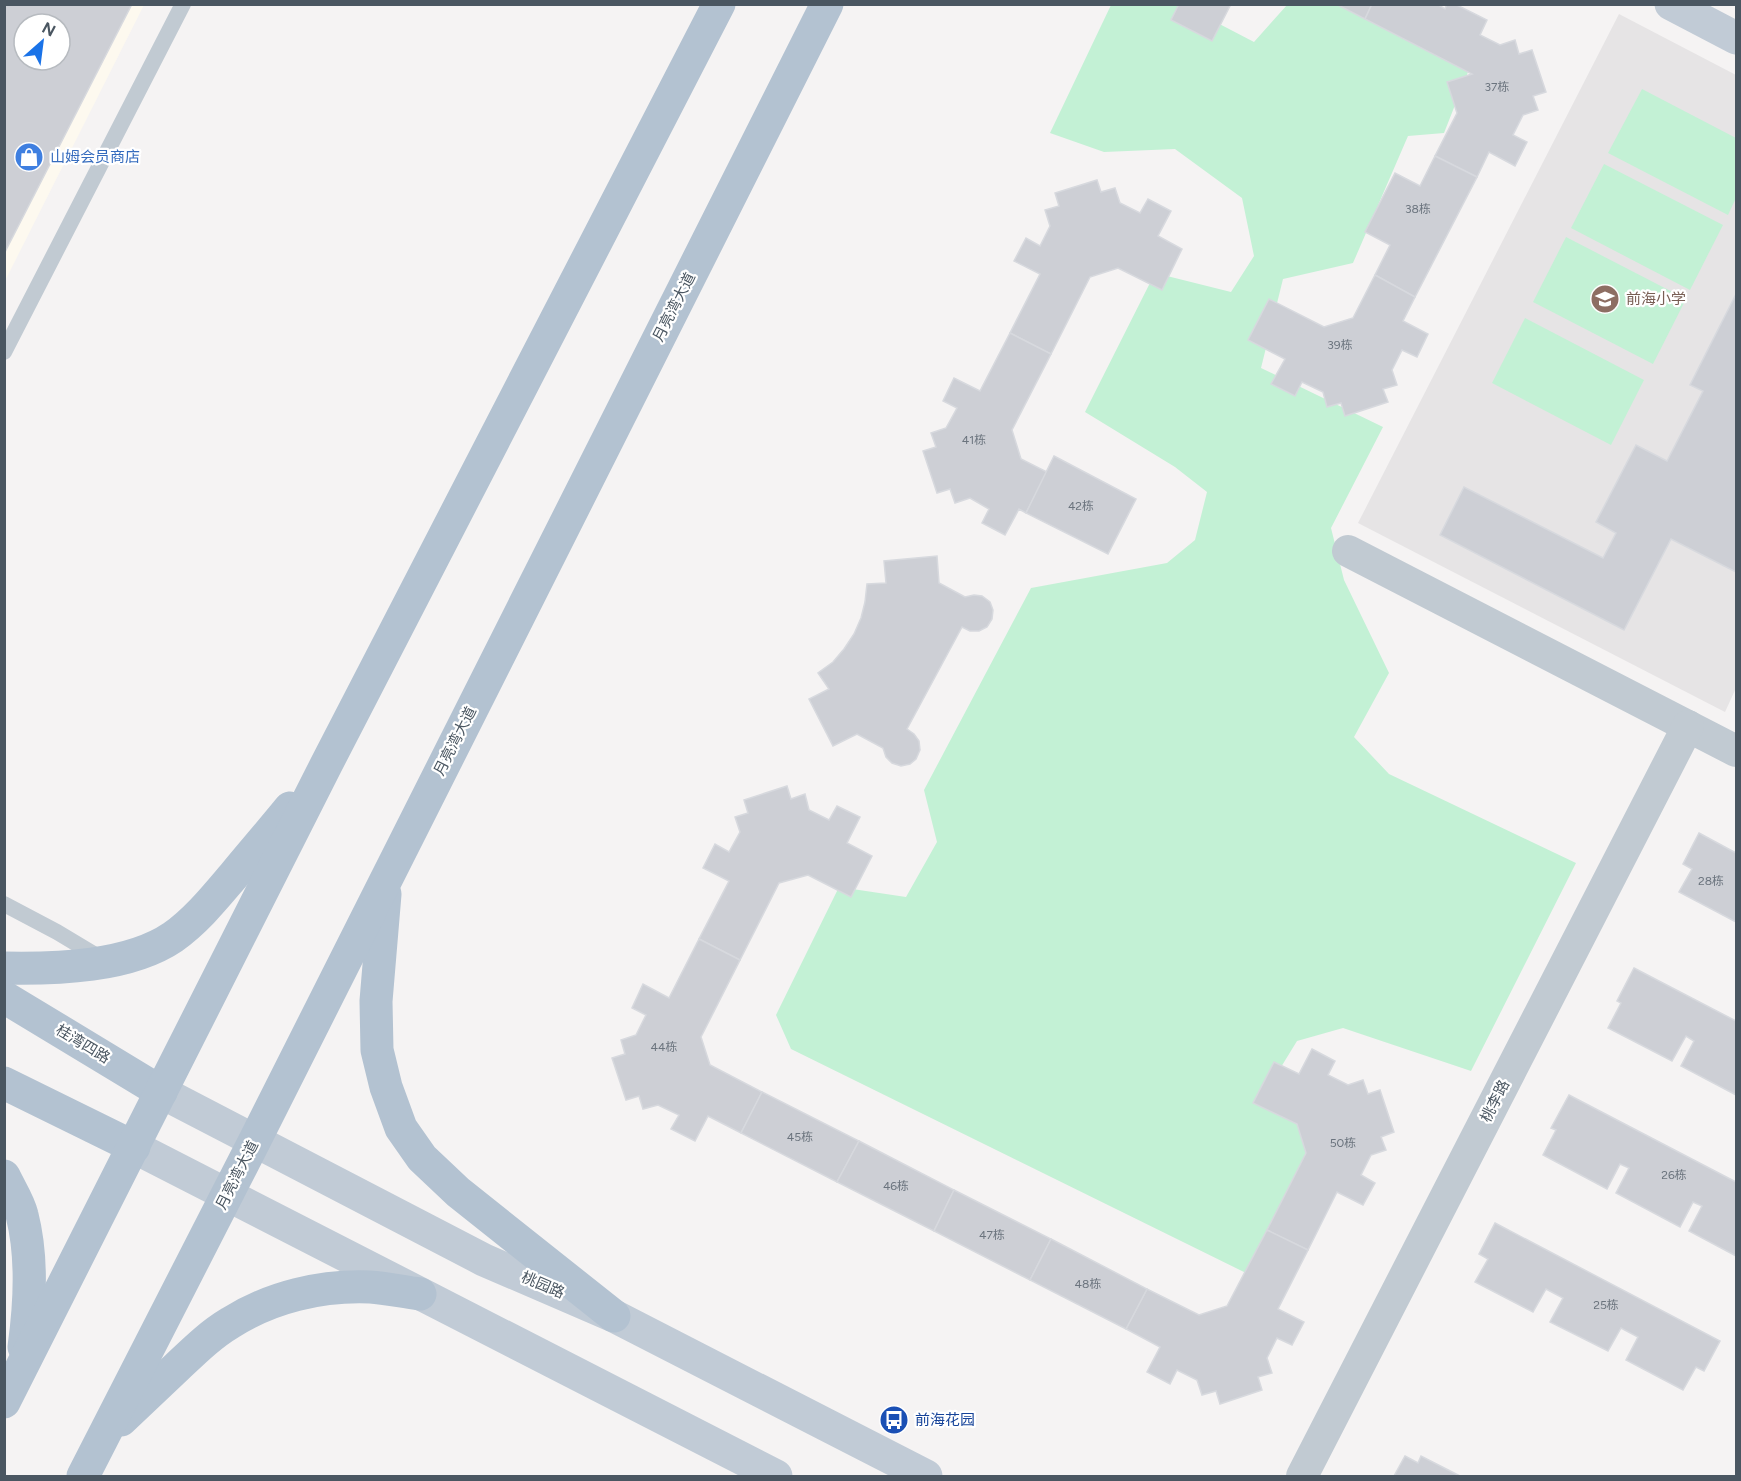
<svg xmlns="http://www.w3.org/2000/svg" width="1741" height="1481" viewBox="0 0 1741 1481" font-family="Figtree,'Noto Sans SC',sans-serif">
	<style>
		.commercial { fill: #fdf9ef; fill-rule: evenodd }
		.education { fill: #e6e4e5 }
		.green { fill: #c3f1d5 }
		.building { fill: #cdcfd5; stroke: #d7d9de; stroke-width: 1.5; fill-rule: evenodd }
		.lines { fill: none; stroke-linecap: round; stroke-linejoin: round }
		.lane { stroke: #c1cad2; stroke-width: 16 }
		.street { stroke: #c1cad2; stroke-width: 32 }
		.secondary { stroke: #c1cbd6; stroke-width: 33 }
		.primary { stroke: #b3c2d1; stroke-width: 33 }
		.labels { text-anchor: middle; stroke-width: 4.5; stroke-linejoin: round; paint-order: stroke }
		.number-label { font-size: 12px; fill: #6b747e }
		.shop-label { font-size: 15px; fill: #366cbe; stroke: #fff; text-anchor: start }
		.education-label { font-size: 15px; fill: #785e54; stroke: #fff; text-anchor: start }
		.street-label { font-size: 15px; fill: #4a5661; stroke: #fff }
		.transit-label { font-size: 15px; fill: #164399; stroke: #fff; text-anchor: start }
	</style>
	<rect width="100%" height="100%" fill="#f5f3f3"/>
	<path class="commercial" d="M5,5H144L5,281ZM24,24H60V60H24Z"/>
	<polygon class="education" points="1619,14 1736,75 1736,688 1725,712 1358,523"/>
	<g class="green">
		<polygon points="1111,5 1183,5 1254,42 1287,5 1338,5 1468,72 1444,133 1408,136 1353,263 1283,279 1261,368 1383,427 1331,528 1344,580 1389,673 1354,737 1389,774 1576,863 1471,1071 1343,1028 1297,1041 1267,1090 1332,1139 1248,1274 791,1049 776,1015 839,887 906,897 937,842 924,790 1031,588 1167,563 1195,540 1207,492 1175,467 1085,412 1155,273 1231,292 1254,256 1242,198 1175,149 1104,152 1050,133"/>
		<polygon points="1642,89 1736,138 1736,198 1728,215 1608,153"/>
		<polygon points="1604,164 1723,225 1690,290 1571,228"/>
		<polygon points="1566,237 1686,299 1653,364 1533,302"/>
		<polygon points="1525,318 1644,380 1611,445 1492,383"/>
	</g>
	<g class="building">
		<path d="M4,4H132L4,254ZM24,24H60V60H24Z"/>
		<polygon points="1179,4 1231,4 1212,41 1171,20"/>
		<polygon points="1336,4 1372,4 1365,19"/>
		<polygon points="1372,4 1437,4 1445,9 1447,4 1455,4 1487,20 1480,35 1500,45 1515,40 1519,54 1532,50 1546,92 1533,96 1538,110 1523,115 1513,135 1527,142 1515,166 1489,152 1477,177 1435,156 1457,113 1447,82 1472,74 1365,19"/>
		<polygon points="1435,156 1477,177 1415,297 1375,275 1390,245 1365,232 1395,173 1420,186"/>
		<polygon points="1097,180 1101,192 1115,188 1120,203 1140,213 1148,199 1171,211 1158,236 1182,249 1162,290 1118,268 1090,277 1051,354 1010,333 1040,274 1014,261 1026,238 1040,246 1050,226 1045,210 1059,206 1055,193"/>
		<polygon points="1375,275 1415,297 1403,321 1428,334 1417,357 1402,350 1392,370 1397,385 1383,389 1388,402 1345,416 1341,403 1327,407 1323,392 1302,382 1295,396 1271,384 1285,359 1248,340 1269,299 1324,327 1353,318"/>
		<polygon points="1736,294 1736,572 1671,539 1624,630 1440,535 1464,487 1603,558 1616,533 1596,522 1636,445 1667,461 1703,391 1690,385"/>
		<polygon points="1010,333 1051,354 1012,430 1021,459 1047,472 1026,513 1019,509 1005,535 982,523 989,509 970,498 955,503 950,489 937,493 923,451 936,447 931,433 946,428 957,408 943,401 954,378 980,391"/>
		<polygon points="1054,456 1136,499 1108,554 1026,513"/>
		<polygon points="937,556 939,583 965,597 974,595 982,596 990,602 993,610 992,619 987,627 979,631 970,631 962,627 907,729 914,734 919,741 920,750 916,759 910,764 901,766 892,763 886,757 883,748 857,734 833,746 809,699 829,689 818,673 833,662 844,649 854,634 861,618 865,602 867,584 886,583 884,561"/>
		<polygon points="787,786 791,799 805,794 809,810 829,820 837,806 860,817 847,843 872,856 851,897 808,875 779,883 740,960 699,939 729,881 703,868 715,844 729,852 740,832 735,817 748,813 744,800"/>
		<polygon points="1699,833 1736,853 1736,922 1679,892 1692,869 1683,864"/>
		<polygon points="699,939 740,960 701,1037 710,1065 762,1092 741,1133 708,1116 695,1141 671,1129 679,1115 658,1105 643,1109 639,1096 626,1100 612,1058 625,1054 621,1040 636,1035 646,1015 632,1008 643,984 669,998"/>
		<polygon points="1634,968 1736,1021 1736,1095 1681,1066 1694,1041 1686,1036 1672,1061 1608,1028 1621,1003 1617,1001"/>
		<polygon points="1312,1049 1335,1061 1328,1075 1348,1085 1363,1080 1368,1094 1380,1090 1394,1132 1381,1137 1386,1150 1371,1155 1361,1175 1375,1183 1363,1205 1337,1192 1308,1250 1267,1230 1306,1153 1297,1124 1253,1103 1274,1062 1299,1074"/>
		<polygon points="762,1092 859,1141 837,1182 741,1133"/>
		<polygon points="1569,1095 1736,1182 1736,1256 1689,1231 1702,1206 1693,1202 1680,1227 1616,1193 1629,1168 1620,1164 1607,1189 1543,1155 1556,1130 1551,1128"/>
		<polygon points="859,1141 954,1190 934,1231 837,1182"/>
		<polygon points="954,1190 1051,1239 1030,1280 934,1231"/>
		<polygon points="1495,1223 1720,1341 1704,1371 1696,1367 1683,1390 1626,1360 1638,1337 1621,1328 1608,1351 1550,1322 1563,1298 1546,1289 1533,1312 1475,1282 1488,1259 1479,1254"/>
		<polygon points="1267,1230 1308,1250 1278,1309 1304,1322 1292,1345 1277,1338 1267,1358 1272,1373 1258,1377 1262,1390 1220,1404 1216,1391 1202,1395 1197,1380 1177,1370 1170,1384 1147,1372 1160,1347 1126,1329 1147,1289 1199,1315 1227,1306"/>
		<polygon points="1051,1239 1147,1289 1126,1329 1030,1280"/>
		<polygon points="1405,1456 1418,1463 1421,1456 1460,1476 1394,1476"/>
	</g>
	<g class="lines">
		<g class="lane">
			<polyline points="4,352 183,4"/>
			<polyline points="4,904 57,932 102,959"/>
		</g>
		<g class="street">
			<polyline points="1348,551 1736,751"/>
			<polyline points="1302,1476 1688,726"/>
		</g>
		<g class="secondary">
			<polyline points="1671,4 1736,38"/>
			<polyline points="161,1092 484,1260 614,1316 926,1476"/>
			<polyline points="134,1147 776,1476"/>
		</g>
		<g class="primary">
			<polyline points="385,894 376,1001 377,1050 386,1087 401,1128 422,1158 458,1192 614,1316"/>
			<path d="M4,968C57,969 129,967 173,937C197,920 216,896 234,875C253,852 272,830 290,808"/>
			<polyline points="4,997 161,1092"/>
			<polyline points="4,1083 134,1147"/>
			<path d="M4,1176C10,1189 19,1202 22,1215C33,1258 30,1304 24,1347"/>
			<polyline points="4,1402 326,765 719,4"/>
			<path d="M121,1420C139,1403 158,1385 177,1367C194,1351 210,1335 230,1323C271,1297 321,1285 370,1287C386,1288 403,1292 420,1294"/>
			<polyline points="83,1476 255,1140 827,4"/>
		</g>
	</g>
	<defs>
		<g id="shop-disc" transform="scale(1.5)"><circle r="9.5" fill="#3f7fe0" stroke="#fff"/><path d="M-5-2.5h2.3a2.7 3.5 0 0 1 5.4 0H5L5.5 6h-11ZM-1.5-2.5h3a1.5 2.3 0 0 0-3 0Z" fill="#fff"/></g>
		<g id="school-disc" transform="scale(1.5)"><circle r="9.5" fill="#8d6e63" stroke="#fff"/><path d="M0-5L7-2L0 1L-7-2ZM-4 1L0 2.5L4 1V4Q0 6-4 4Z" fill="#fff"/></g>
		<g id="bus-disc" transform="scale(1.5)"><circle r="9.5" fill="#1a4fb4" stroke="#fff"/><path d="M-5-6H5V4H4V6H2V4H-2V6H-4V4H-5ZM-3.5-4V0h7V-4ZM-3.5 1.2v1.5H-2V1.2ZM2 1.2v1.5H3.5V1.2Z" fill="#fff"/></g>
	</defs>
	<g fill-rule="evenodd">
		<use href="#shop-disc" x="29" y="157"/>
		<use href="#school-disc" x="1605" y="299"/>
		<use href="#bus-disc" x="894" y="1420"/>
	</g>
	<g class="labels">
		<g class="number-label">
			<text x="1497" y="91">37栋</text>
			<text x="1418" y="213">38栋</text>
			<text x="1340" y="349">39栋</text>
			<text x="974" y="444">41栋</text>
			<text x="1081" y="510">42栋</text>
			<text x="1711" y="885">28栋</text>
			<text x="664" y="1051">44栋</text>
			<text x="800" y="1141">45栋</text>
			<text x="1343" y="1147">50栋</text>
			<text x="1674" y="1179">26栋</text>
			<text x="896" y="1190">46栋</text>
			<text x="992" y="1239">47栋</text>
			<text x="1088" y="1288">48栋</text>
			<text x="1606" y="1309">25栋</text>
		</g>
		<g class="shop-label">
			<text x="50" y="162">山姆会员商店</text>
		</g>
		<g class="education-label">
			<text x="1626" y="304">前海小学</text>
		</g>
		<g class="street-label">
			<text transform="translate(674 307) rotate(-63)" y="5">月亮湾大道</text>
			<text transform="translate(455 741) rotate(-63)" y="5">月亮湾大道</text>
			<text transform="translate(83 1044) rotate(31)" y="5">桂湾四路</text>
			<text transform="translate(1495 1101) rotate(-63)" y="5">桃李路</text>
			<text transform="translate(237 1175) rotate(-63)" y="5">月亮湾大道</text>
			<text transform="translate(543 1285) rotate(23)" y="5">桃园路</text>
		</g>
		<g class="transit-label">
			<text x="915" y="1425">前海花园</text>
		</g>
	</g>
	<rect width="1741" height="1481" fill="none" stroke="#4a5661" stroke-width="12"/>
	<g transform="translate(42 42) rotate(28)"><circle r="28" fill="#ffffff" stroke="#b7bbc0" stroke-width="1.5"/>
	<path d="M0-4.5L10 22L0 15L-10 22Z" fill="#1a73e8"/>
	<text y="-9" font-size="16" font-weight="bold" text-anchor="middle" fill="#4a5661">N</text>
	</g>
</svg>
